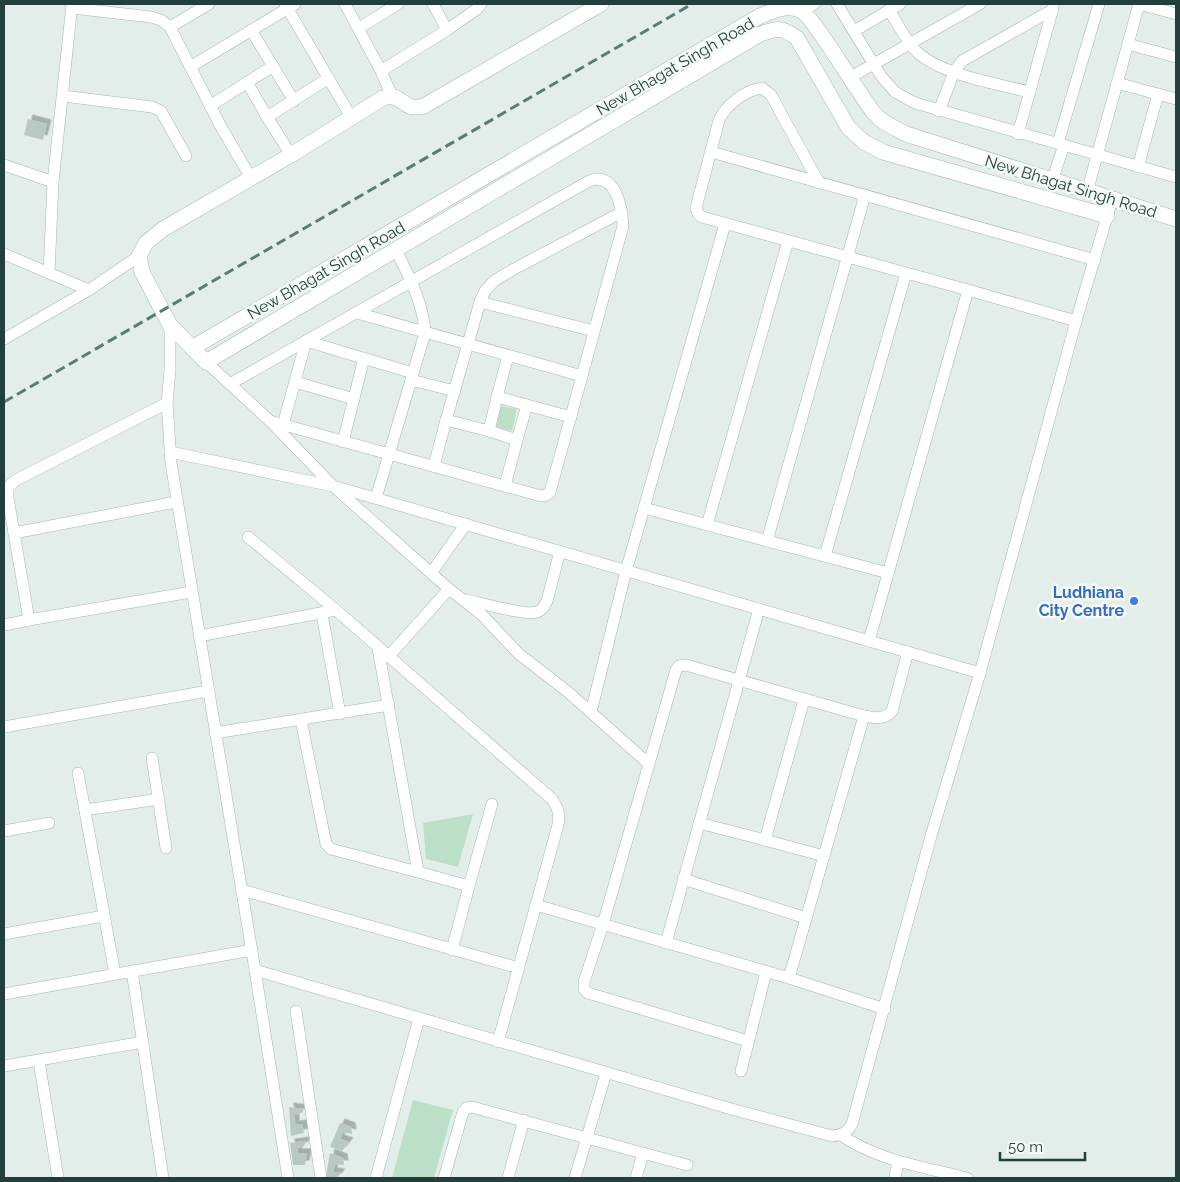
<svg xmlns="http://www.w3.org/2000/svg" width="1180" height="1182" viewBox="0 0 1180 1182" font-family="Raleway,sans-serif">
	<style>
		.green { fill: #bcdfc8 }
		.building { fill: #b8c8c3; filter: url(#shadow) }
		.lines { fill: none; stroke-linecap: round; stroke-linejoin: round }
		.street-casing { stroke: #a5b6b2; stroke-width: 12 }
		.secondary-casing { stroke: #a1bab3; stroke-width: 16 }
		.street { stroke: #fff; stroke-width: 11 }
		.secondary { stroke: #fff; stroke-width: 15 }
		.rail { stroke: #5d7b75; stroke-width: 3; stroke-dasharray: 10 5; stroke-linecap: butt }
		.shop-dot { fill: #3f7fe0; stroke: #f4faf7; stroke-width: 2 }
		.labels { text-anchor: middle; stroke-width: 5; stroke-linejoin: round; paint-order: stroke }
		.street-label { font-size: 16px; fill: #22403a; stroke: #f4faf7 }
		.shop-label { font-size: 16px; font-weight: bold; fill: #366cbe; stroke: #f4faf7; text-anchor: end }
	</style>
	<defs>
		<filter id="shadow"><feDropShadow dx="4.5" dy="-4.5" stdDeviation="0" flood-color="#0004"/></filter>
	</defs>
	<rect width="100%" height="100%" fill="#e3eeea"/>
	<g class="green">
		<polygon points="501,406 517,409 512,431 496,427"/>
		<polygon points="473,814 458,867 426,859 423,823"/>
		<polygon points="413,1100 453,1110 434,1178 392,1178"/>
	</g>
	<g class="building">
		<polygon points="28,119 47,124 43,140 24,135"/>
		<polygon points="289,1107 303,1109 303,1112 295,1115 295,1125 302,1124 304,1133 291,1136"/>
		<polygon points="340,1123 351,1127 352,1134 343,1132 340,1139 349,1142 342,1151 330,1147"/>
		<polygon points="306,1141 304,1146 297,1148 298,1153 307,1153 305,1165 293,1165 290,1143"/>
		<polygon points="330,1153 343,1158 344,1165 335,1164 333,1172 341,1173 337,1178 328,1178 326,1176"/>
	</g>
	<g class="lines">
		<g class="street-casing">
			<g id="street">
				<polyline points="285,4 351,117"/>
				<polyline points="345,4 381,71 392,96"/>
				<polyline points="433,4 447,30"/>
				<polyline points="837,4 881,76 895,92 915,103 1176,177"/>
				<polyline points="1140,4 1176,14"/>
				<polyline points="72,8 151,17 161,20 170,27 209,4"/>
				<path d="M889,10C898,24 906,41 917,52C942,75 997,84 1030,92"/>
				<polyline points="802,11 814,4"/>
				<polyline points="170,27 220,125 251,178"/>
				<polyline points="359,28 398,4"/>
				<polyline points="251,30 294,101"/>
				<polyline points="854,31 900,4"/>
				<polyline points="1128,44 1176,57"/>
				<polyline points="190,67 295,4"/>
				<polyline points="381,71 447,30 477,9 481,4"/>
				<polyline points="849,78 980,4"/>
				<polyline points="247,82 267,117"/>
				<polyline points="1117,83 1176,99"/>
				<polyline points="63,96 152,107 161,111 186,156"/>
				<polyline points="210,106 273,66"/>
				<polyline points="939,111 954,72 962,61 1052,10"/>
				<polyline points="1018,134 1053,8"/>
				<polyline points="1058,143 1099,4"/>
				<polyline points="711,152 1095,260"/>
				<polyline points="291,155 267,117 329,78"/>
				<polyline points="4,165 53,182"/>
				<polyline points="1138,167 1158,94"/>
				<polyline points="1052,181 1064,145"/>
				<path d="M819,183L771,95L762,88C745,90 726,105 719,120L696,208L698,214L702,217L968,290L1076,321"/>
				<polyline points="1087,192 1139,4"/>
				<polyline points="4,254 89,290"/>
				<polyline points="49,273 53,182 72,4"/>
				<polyline points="480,302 594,331"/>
				<path d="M170,325V370L167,403L171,463L255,970L728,1108L832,1136C842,1135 847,1133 852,1124L931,836L980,673"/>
				<polyline points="4,339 89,290 139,256"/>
				<polyline points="508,356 497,397 571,417"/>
				<polyline points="206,362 269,420 333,486 980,673 1076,321 1112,200"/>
				<polyline points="411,380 455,391"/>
				<polyline points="295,382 354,399"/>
				<path d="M230,384L589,181C615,170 622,207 623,226L582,376"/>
				<polyline points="167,403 16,480 8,487 8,498 14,533 176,502"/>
				<polyline points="446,420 489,431 497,397"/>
				<polyline points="270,421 541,496 546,495 550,492 582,376 357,313"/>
				<polyline points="283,425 306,341 413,373"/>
				<polyline points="489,431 517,440 527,405"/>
				<polyline points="343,442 364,358"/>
				<polyline points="170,452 333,486 449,589 388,657"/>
				<polyline points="434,466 446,420 480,302 485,291 494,281 514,269 622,212"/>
				<polyline points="505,486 517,440"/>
				<path d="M376,498L425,333C423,301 409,277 395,248"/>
				<polyline points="644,508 888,573"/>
				<polyline points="707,525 788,241"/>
				<polyline points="14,533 29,620 191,592"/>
				<path d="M248,537L336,610L552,799C558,808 560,814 558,825L536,905"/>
				<polyline points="767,541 865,195"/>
				<polyline points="825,556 906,273"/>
				<polyline points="431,573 466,524"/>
				<polyline points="449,589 481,614 519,654 568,692 649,764"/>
				<path d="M467,600C481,603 526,616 537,612C543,610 544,606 547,601L560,551"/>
				<polyline points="322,614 340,714"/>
				<polyline points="4,625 29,620"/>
				<polyline points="199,636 336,610"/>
				<polyline points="869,641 968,290"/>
				<polyline points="804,700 765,840 824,856"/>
				<polyline points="591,712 626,571 725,224"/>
				<polyline points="301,720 326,844 331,849 418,872 378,648"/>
				<polyline points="4,727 208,691"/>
				<polyline points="215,733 389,705"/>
				<polyline points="152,758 166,848"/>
				<polyline points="78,773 115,974"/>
				<polyline points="85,810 159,799"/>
				<polyline points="699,823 765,840"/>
				<polyline points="4,831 49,823"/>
				<polyline points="418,872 469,886 492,804"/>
				<polyline points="683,879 806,918"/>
				<polyline points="242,890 519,968"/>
				<polyline points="4,934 104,916"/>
				<polyline points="666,943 759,609"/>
				<polyline points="452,950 469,886"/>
				<polyline points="255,970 288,1178"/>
				<polyline points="132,971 163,1178"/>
				<path d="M789,978L864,716C875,718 884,720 892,711L908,652"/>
				<polyline points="4,994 252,950"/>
				<polyline points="296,1011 321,1178"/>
				<polyline points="748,1041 588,993 584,989 584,982 603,924 676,670 679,666 686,665 864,716"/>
				<polyline points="498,1042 536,905 789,978 885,1009"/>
				<polyline points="39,1061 58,1178"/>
				<polyline points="4,1066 143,1042"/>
				<polyline points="741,1071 766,972"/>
				<path d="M841,1135C878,1161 925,1167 967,1178"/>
				<polyline points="376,1178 419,1018"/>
				<polyline points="444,1178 463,1112 466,1108 472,1107 687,1165"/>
				<polyline points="508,1178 524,1120"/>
				<polyline points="575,1178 606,1073"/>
				<polyline points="636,1178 643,1153"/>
				<polyline points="895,1178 898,1161"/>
			</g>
		</g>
		<g class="secondary-casing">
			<g id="secondary">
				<path d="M601,4L424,106C399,112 406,92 383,98L291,155L163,229L146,243L139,256L142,272L170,325L206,362L760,34C778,28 782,27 797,38L848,127L864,142L883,152L1107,216"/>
				<path d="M192,348L760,16C773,11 786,4 800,10C813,15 859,95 874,113C882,123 895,128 906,134L1176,219"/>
			</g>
		</g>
		<use href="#street" class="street"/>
		<use href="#secondary" class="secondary"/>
		<polyline class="rail" points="4,402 692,4"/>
	</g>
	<circle class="shop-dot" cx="1134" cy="601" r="5"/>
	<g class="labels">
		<g class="street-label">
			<text transform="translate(675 66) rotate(-30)" y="6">New Bhagat Singh Road</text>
			<text transform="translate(1071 186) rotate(17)" y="6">New Bhagat Singh Road</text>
			<text transform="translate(326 270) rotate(-30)" y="6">New Bhagat Singh Road</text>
		</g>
		<g class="shop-label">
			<text x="1124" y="598">Ludhiana<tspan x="1124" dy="18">City Centre</tspan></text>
		</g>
	</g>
	<rect width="1180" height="1182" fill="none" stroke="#22403a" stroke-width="10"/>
	<path d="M1000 1152v8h85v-8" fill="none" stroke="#22403a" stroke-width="2.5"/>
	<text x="1008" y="1152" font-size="15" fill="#22403a" stroke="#f4faf7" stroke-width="4" paint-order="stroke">50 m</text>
</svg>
